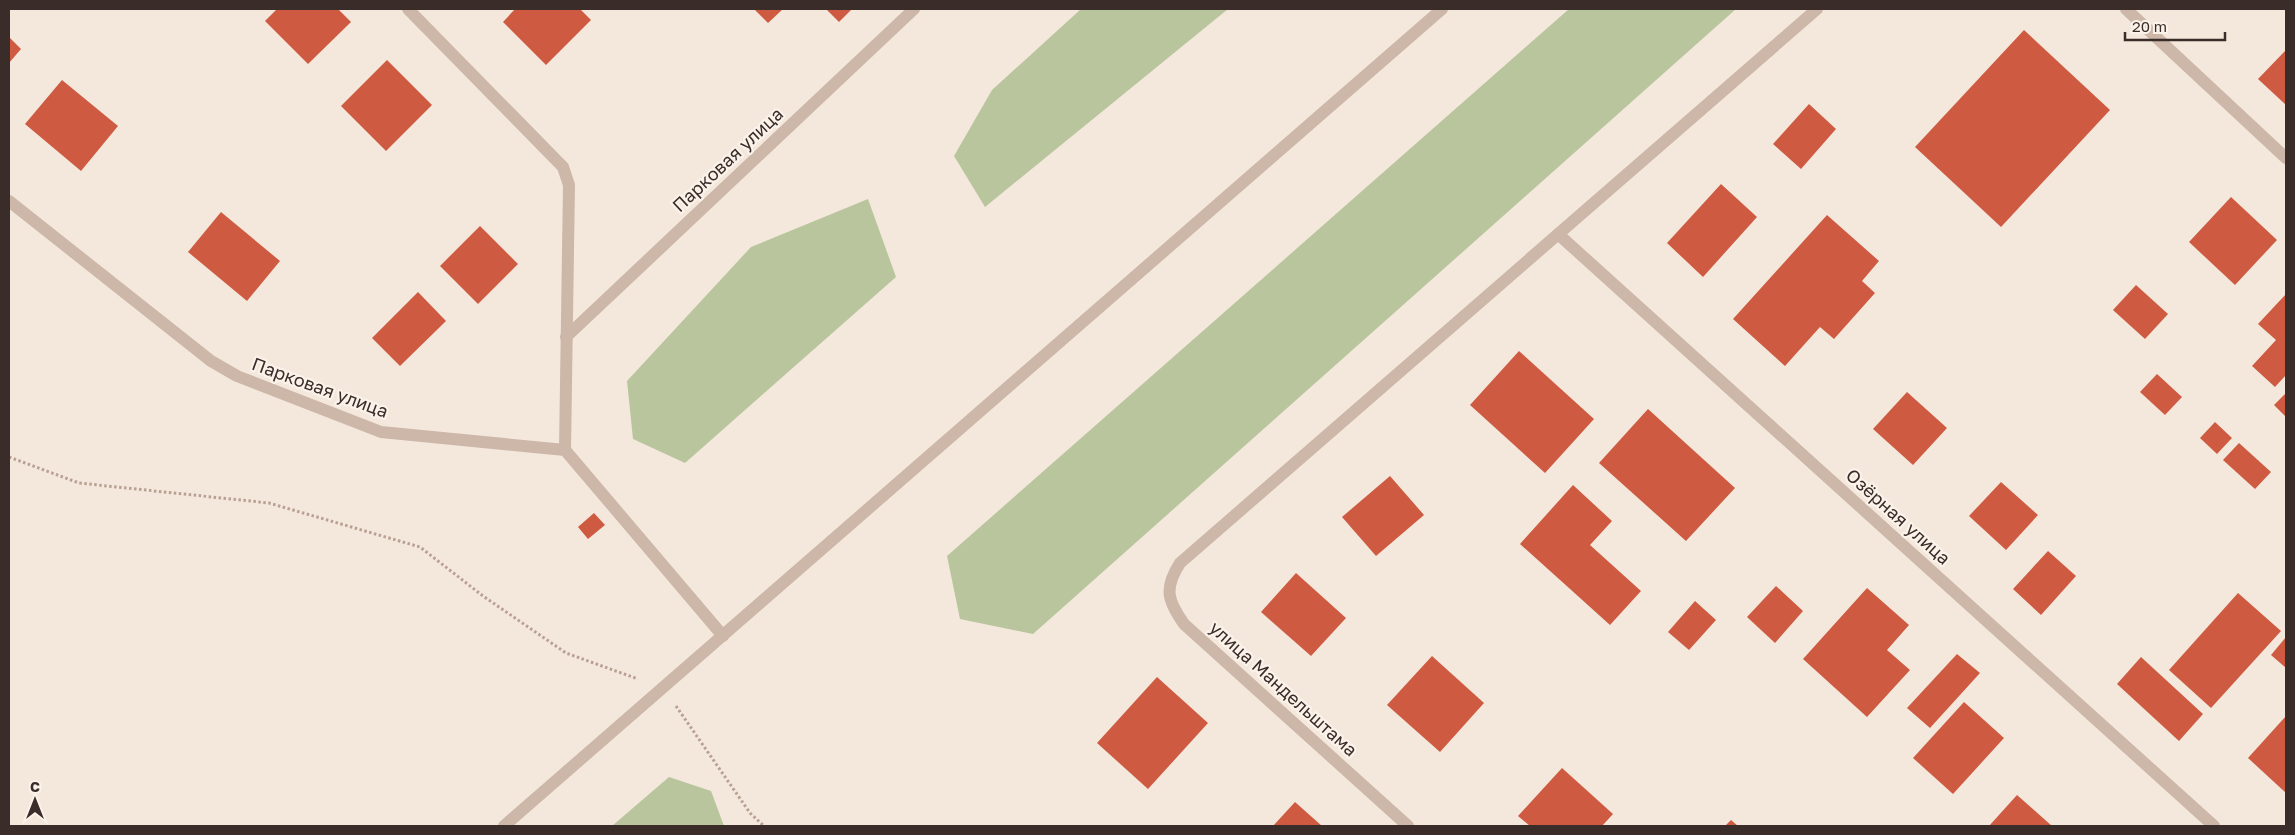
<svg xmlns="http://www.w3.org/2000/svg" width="2295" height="835" viewBox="0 0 2295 835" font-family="'Golos Text',sans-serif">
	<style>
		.green { fill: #b9c59c }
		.building { fill: #ce5b41 }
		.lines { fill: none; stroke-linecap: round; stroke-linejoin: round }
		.path { stroke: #b9a092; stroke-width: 3; stroke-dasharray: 2.5 2.5; stroke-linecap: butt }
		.minor { stroke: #cdb7a8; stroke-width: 12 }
		.labels { text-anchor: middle; stroke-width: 4.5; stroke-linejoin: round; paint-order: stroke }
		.street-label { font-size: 18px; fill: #3a2d29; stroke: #fbf2ea }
	</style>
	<rect width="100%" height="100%" fill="#f4e8dd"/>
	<g class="green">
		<polygon points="1081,9 1228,9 985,207 954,156 992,90"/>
		<polygon points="1569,9 1736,9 1033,634 960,619 947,556"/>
		<polygon points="868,199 896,277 685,463 633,439 627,381 751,247"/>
		<polygon points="669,777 711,791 724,826 612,826"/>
	</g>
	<g class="building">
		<polygon points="277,9 338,9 351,22 308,64 265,21"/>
		<polygon points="515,9 580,9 591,20 546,65 503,22"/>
		<polygon points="754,9 783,9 768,23"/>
		<polygon points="826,9 852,9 839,22"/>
		<polygon points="2024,30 2110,110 2001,227 1915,147"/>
		<polygon points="9,37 21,49 9,63"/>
		<polygon points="2285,51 2286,52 2286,105 2258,79"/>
		<polygon points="387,60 432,105 386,151 341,106"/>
		<polygon points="62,80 118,126 81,171 25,124"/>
		<polygon points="1809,104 1836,129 1801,169 1773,144"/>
		<polygon points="1721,184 1757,217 1703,277 1667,243"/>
		<polygon points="2231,197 2277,240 2235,285 2189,242"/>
		<polygon points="221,212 280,261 247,301 188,252"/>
		<polygon points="1827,215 1879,261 1862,281 1875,293 1834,339 1820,327 1785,366 1733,319"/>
		<polygon points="480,226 518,264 478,304 440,266"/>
		<polygon points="2136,285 2168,314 2145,339 2113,310"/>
		<polygon points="418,292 446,321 400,366 372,338"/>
		<polygon points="2286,294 2286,375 2275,387 2252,366 2276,340 2258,324"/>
		<polygon points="1519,351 1594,419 1545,473 1470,405"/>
		<polygon points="2157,374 2182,397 2165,415 2140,392"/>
		<polygon points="1907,392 1947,428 1913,465 1873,429"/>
		<polygon points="2286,393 2286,417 2274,405"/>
		<polygon points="1648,409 1735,488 1686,541 1599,463"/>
		<polygon points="2215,422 2232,438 2217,454 2200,438"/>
		<polygon points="2239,443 2271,472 2255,489 2223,460"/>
		<polygon points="1390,476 1424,515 1376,556 1342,517"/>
		<polygon points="2001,482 2038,515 2006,550 1969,516"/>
		<polygon points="1573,485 1612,521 1590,545 1641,591 1610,625 1520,544"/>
		<polygon points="594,513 605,525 588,539 578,527"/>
		<polygon points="2048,551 2076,576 2041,615 2013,589"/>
		<polygon points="1296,573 1346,618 1311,656 1261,612"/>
		<polygon points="1776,586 1803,611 1775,643 1747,617"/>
		<polygon points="1867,588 1909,625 1887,650 1910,670 1867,717 1803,659"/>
		<polygon points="2238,593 2281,631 2211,708 2169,670"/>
		<polygon points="1695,601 1716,620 1689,650 1668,632"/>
		<polygon points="2286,637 2286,668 2271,655"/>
		<polygon points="1957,654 1980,673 1930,728 1907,708"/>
		<polygon points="1432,656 1484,703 1440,752 1387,705"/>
		<polygon points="2141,657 2203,714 2179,741 2117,684"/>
		<polygon points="1157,677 1208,723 1148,789 1097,743"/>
		<polygon points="1964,702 2004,738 1953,794 1913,758"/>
		<polygon points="2286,716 2286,793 2248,758"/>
		<polygon points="1562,768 1613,814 1602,826 1530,826 1518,816"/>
		<polygon points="2017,795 2052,826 1989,826"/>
		<polygon points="1295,802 1322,826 1273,826"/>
		<polygon points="1731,820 1738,826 1725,826"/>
	</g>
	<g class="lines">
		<g class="path">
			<polyline points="9,457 79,483 269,503 420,547 483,596 566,653 638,679"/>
			<polyline points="676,706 750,813 764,826"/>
		</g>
		<g class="minor">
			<polyline points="408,9 563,167 569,185 565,450"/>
			<polyline points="2126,9 2286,158"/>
			<polyline points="9,201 211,361 237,376 381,432 565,450"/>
			<polyline points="1558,234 2214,826"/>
			<polyline points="566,337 914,9"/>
			<polyline points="565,450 723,636"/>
			<polyline points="504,826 1442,9"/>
			<path d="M1408,826L1184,624C1167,600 1164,588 1180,563L1817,9"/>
		</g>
	</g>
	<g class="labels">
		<g class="street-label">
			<text transform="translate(728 160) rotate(-43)" y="6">Парковая улица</text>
			<text transform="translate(320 388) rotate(20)" y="6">Парковая улица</text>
			<text transform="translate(1898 517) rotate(42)" y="6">Озёрная улица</text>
			<text transform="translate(1283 689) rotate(42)" y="6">улица Мандельштама</text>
		</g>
	</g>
	<rect width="2295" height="835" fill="none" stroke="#3a2d29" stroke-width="20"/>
	<g transform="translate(35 800)" stroke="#fbf2ea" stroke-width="4" paint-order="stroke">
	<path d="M0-4L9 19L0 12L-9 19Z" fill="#3a2d29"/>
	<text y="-8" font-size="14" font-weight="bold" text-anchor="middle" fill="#3a2d29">С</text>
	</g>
	<path d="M2125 32v8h100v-8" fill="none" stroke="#3a2d29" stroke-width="2.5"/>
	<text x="2132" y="32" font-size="15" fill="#3a2d29" stroke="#fbf2ea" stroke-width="4" paint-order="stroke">20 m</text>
</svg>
